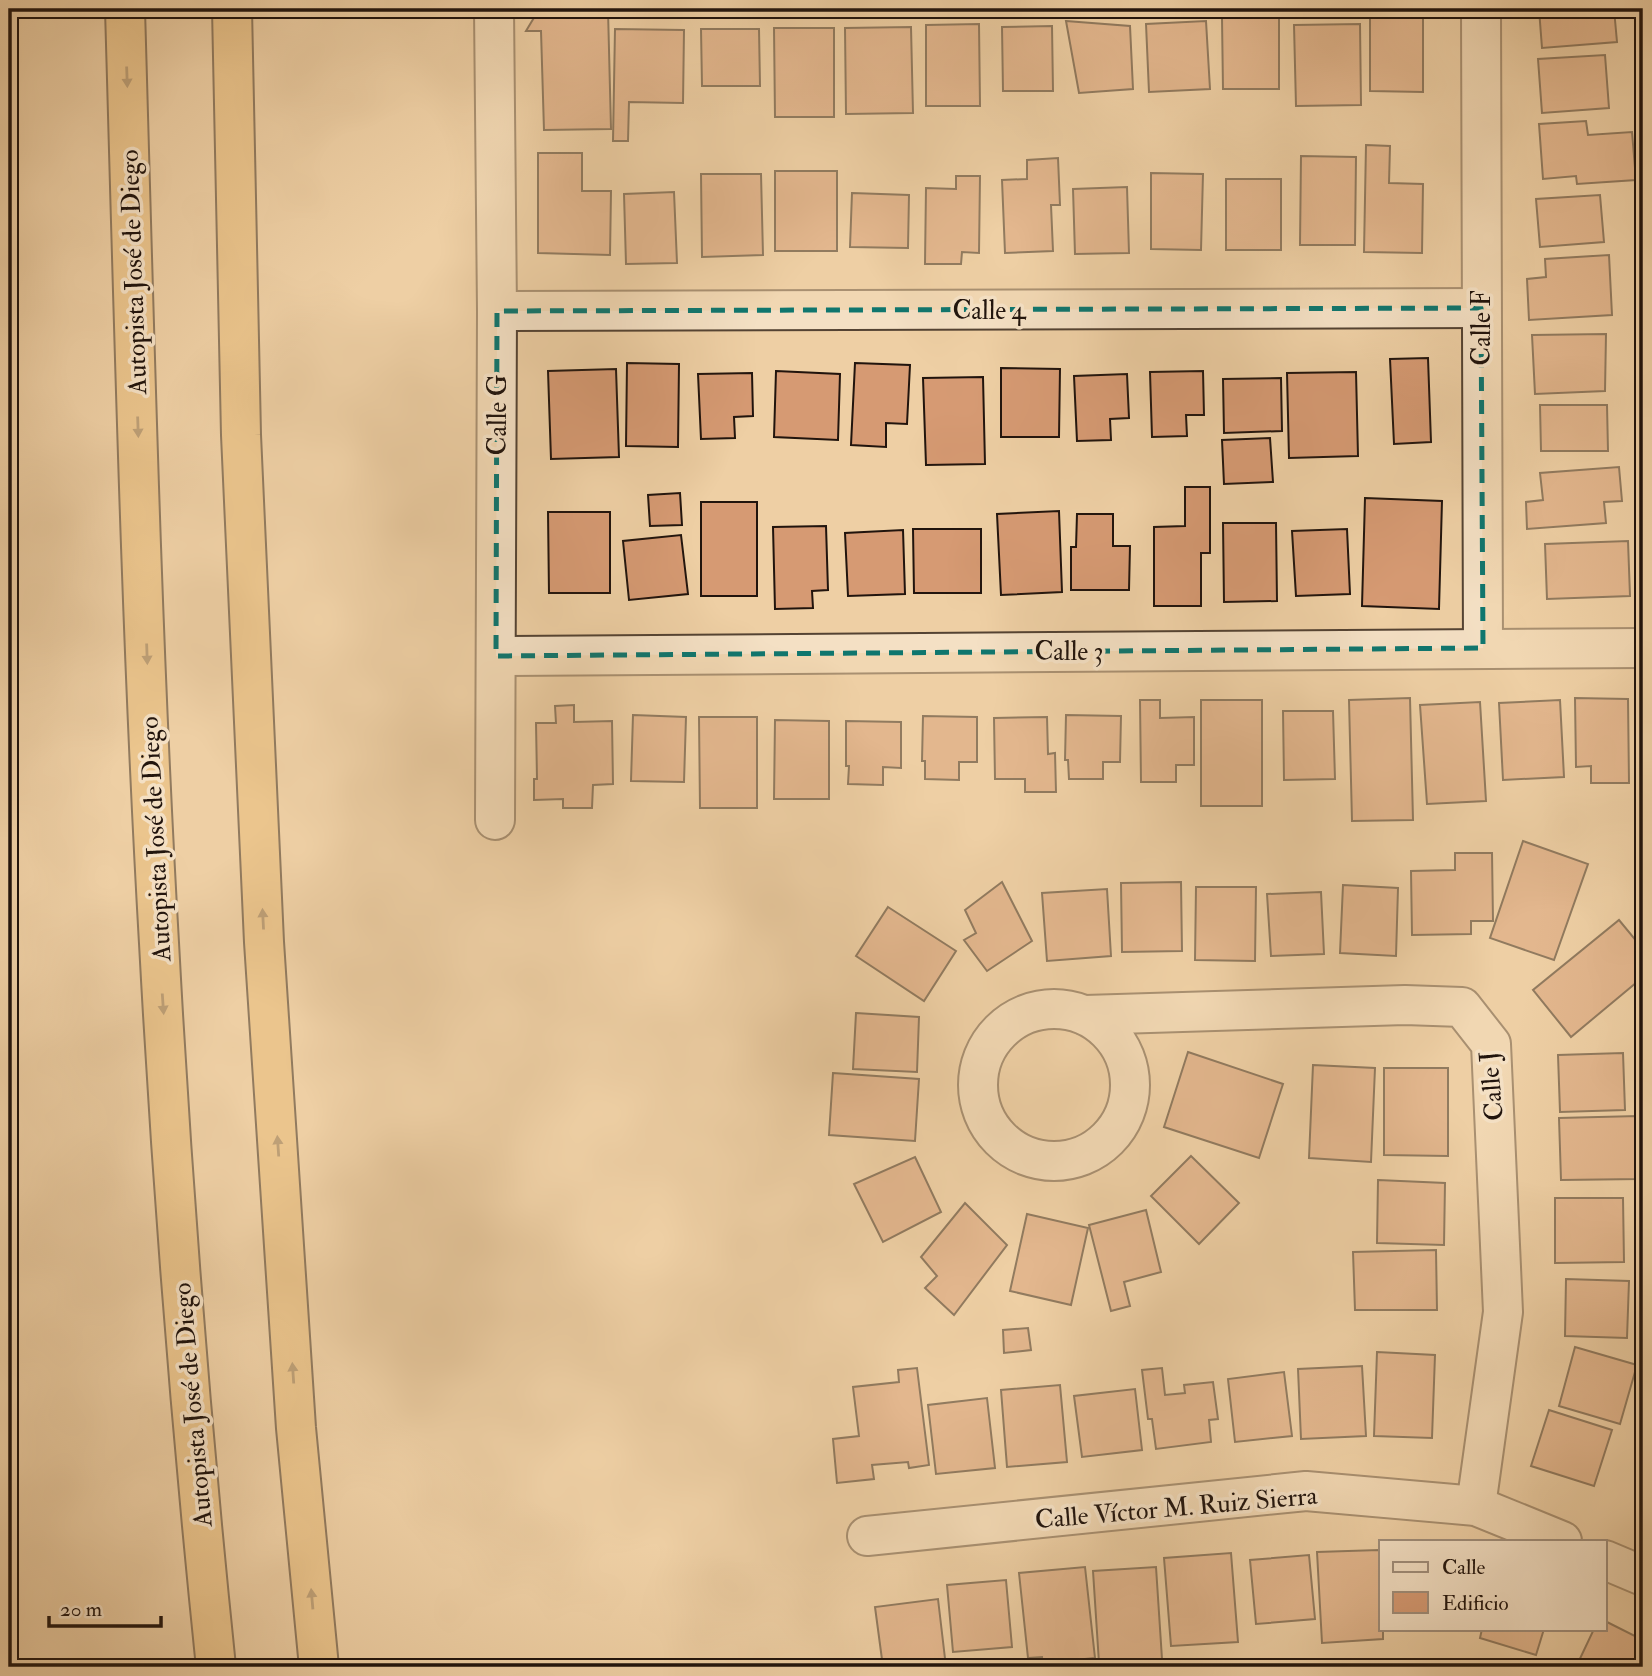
<svg xmlns="http://www.w3.org/2000/svg" width="1652" height="1676" viewBox="0 0 1652 1676" font-family="'IM FELL Double Pica',serif">
	<style>
		.building { fill: #d69a73; stroke: #21140d; stroke-width: 2 }
		.lines { fill: none; stroke-linecap: round; stroke-linejoin: round }
		.minor-casing { stroke: #544333; stroke-width: 42 }
		.motorway-casing { stroke: #21140d; stroke-width: 42 }
		.minor { stroke: #f4e0c4; stroke-width: 38 }
		.motorway { stroke: #e7b872; stroke-width: 38 }
		.oneway { fill: #846640 }
		.marked { fill: none; stroke: #0f766e; stroke-width: 5; stroke-dasharray: 14 9; stroke-linejoin: round }
		.labels { text-anchor: middle; stroke-width: 7; stroke-linejoin: round; paint-order: stroke }
		.street-label { font-size: 26px; fill: #21140d; stroke: #f4e0c4 }
	</style>
	<rect width="100%" height="100%" fill="#eecfa4"/>
	<filter id="stains"><feTurbulence type="fractalNoise" baseFrequency=".00286" numOctaves="4"/><feColorMatrix values="0 0 0 0 .2 0 0 0 0 .09 0 0 0 0 .02 0 0 0 .5 -.17"/></filter>
	<radialGradient id="worn" r=".72"><stop offset=".6" stop-color="#630" stop-opacity="0"/><stop offset="1" stop-color="#630" stop-opacity=".3"/></radialGradient>
	<g class="building">
		<polygon points="1539,9 1614,9 1617,42 1542,48"/>
		<polygon points="608,10 611,129 544,130 541,31 526,31 538,11"/>
		<polygon points="1370,13 1423,13 1423,92 1370,91"/>
		<polygon points="1279,17 1279,89 1223,89 1222,18"/>
		<polygon points="1066,21 1130,26 1133,89 1079,93"/>
		<polygon points="1206,21 1210,89 1149,92 1146,24"/>
		<polygon points="979,24 980,106 926,106 926,25"/>
		<polygon points="1360,24 1361,105 1296,106 1294,25"/>
		<polygon points="1052,26 1053,91 1003,91 1002,27"/>
		<polygon points="911,27 913,113 846,114 845,28"/>
		<polygon points="774,28 834,28 834,117 775,117"/>
		<polygon points="615,29 684,30 683,103 629,102 628,141 613,141"/>
		<polygon points="701,29 759,29 760,86 702,86"/>
		<polygon points="1605,55 1609,108 1542,113 1538,59"/>
		<polygon points="1586,121 1588,135 1632,132 1636,180 1577,184 1576,176 1543,179 1539,124"/>
		<polygon points="1366,145 1390,146 1389,183 1423,184 1422,253 1364,252"/>
		<polygon points="538,153 582,153 582,191 611,191 610,255 538,253"/>
		<polygon points="1301,156 1356,157 1355,245 1300,245"/>
		<polygon points="1058,158 1060,205 1051,205 1053,251 1005,253 1002,180 1027,179 1027,160"/>
		<rect x="775" y="171" width="62" height="80"/>
		<polygon points="1151,173 1203,174 1201,250 1151,249"/>
		<polygon points="701,174 761,174 763,255 702,257"/>
		<polygon points="956,176 980,176 979,253 962,252 961,264 925,264 926,188 956,189"/>
		<rect x="1226" y="179" width="55" height="71"/>
		<polygon points="1127,187 1129,253 1075,254 1073,189"/>
		<polygon points="674,192 677,263 626,264 624,194"/>
		<polygon points="852,193 909,195 908,248 850,247"/>
		<polygon points="1600,195 1604,242 1540,247 1536,199"/>
		<polygon points="1609,255 1612,315 1529,320 1527,279 1546,277 1545,259"/>
		<polygon points="1606,334 1605,391 1535,394 1532,335"/>
		<polygon points="1428,358 1431,442 1394,444 1390,359"/>
		<polygon points="627,363 679,364 678,447 626,446"/>
		<polygon points="855,363 910,365 907,424 886,423 886,447 851,445"/>
		<polygon points="1001,368 1060,369 1059,437 1001,437"/>
		<polygon points="616,369 619,457 551,459 548,371"/>
		<polygon points="776,371 840,374 838,440 774,437"/>
		<polygon points="1203,371 1204,415 1186,415 1187,436 1152,437 1150,372"/>
		<polygon points="1356,372 1358,456 1289,458 1287,373"/>
		<polygon points="752,373 753,416 734,417 735,438 701,439 698,374"/>
		<polygon points="1127,374 1129,418 1110,419 1111,440 1077,441 1074,376"/>
		<polygon points="983,377 985,464 926,465 923,378"/>
		<polygon points="1281,378 1282,431 1224,433 1223,379"/>
		<polygon points="1540,405 1607,405 1608,451 1541,451"/>
		<polygon points="1270,438 1273,482 1224,484 1222,440"/>
		<polygon points="1619,467 1622,501 1604,502 1606,523 1527,529 1526,502 1543,500 1540,473"/>
		<polygon points="1185,487 1210,487 1210,553 1201,553 1201,606 1154,606 1154,527 1185,526"/>
		<polygon points="680,493 682,525 650,526 648,495"/>
		<polygon points="1365,498 1442,501 1439,609 1362,606"/>
		<rect x="701" y="502" width="56" height="94"/>
		<polygon points="1059,511 1062,592 1001,595 997,514"/>
		<polygon points="548,512 610,512 610,593 549,593"/>
		<polygon points="1077,514 1113,514 1113,546 1130,546 1129,590 1071,590 1071,547 1076,547"/>
		<polygon points="1223,523 1276,523 1277,601 1224,602"/>
		<polygon points="826,526 828,590 812,591 813,608 775,609 773,527"/>
		<polygon points="913,529 981,529 981,593 914,593"/>
		<polygon points="1347,529 1350,594 1296,596 1292,531"/>
		<polygon points="903,530 905,594 848,596 845,533"/>
		<polygon points="681,535 688,594 629,600 623,541"/>
		<polygon points="1628,541 1630,596 1547,599 1545,544"/>
		<polygon points="1410,698 1413,820 1352,821 1349,700"/>
		<polygon points="1575,698 1628,699 1629,783 1591,783 1591,766 1576,767"/>
		<polygon points="1140,700 1160,700 1160,718 1194,717 1194,765 1176,765 1176,782 1141,782"/>
		<rect x="1201" y="700" width="61" height="106"/>
		<polygon points="1560,700 1564,777 1503,780 1499,703"/>
		<polygon points="1480,702 1486,801 1427,804 1420,705"/>
		<polygon points="574,705 574,722 612,721 613,784 593,785 592,808 563,808 563,799 534,800 534,779 537,779 536,723 556,723 555,706"/>
		<polygon points="1283,711 1333,711 1335,779 1284,780"/>
		<polygon points="633,715 686,717 684,782 631,781"/>
		<polygon points="1066,715 1121,716 1120,762 1103,762 1103,779 1069,779 1068,760 1065,760"/>
		<polygon points="923,716 977,717 977,762 959,762 959,780 925,779 925,761 922,761"/>
		<polygon points="699,717 757,717 757,808 700,808"/>
		<polygon points="1047,717 1048,754 1055,753 1056,792 1025,792 1025,779 995,779 994,718"/>
		<polygon points="775,720 829,721 829,799 774,799"/>
		<polygon points="846,721 901,722 901,768 883,767 883,785 848,784 849,766 846,766"/>
		<polygon points="1523,841 1588,864 1554,960 1490,938"/>
		<polygon points="1455,853 1492,853 1493,921 1471,921 1471,934 1412,935 1411,871 1455,870"/>
		<polygon points="1002,882 1032,941 987,971 964,940 976,933 965,910"/>
		<polygon points="1181,882 1182,951 1122,952 1121,883"/>
		<polygon points="1343,885 1398,888 1396,956 1340,953"/>
		<polygon points="1196,887 1256,887 1255,961 1195,960"/>
		<polygon points="1107,889 1111,956 1047,961 1042,893"/>
		<polygon points="1321,892 1324,954 1271,956 1267,894"/>
		<polygon points="888,907 956,951 924,1001 856,956"/>
		<polygon points="1619,920 1643,949 1643,977 1571,1037 1533,990"/>
		<polygon points="856,1013 919,1017 917,1072 853,1069"/>
		<polygon points="1188,1052 1283,1084 1259,1158 1164,1127"/>
		<polygon points="1623,1053 1625,1110 1560,1112 1558,1055"/>
		<polygon points="1313,1065 1375,1068 1371,1162 1309,1158"/>
		<polygon points="1384,1068 1448,1068 1448,1156 1384,1155"/>
		<polygon points="833,1073 919,1079 915,1141 829,1135"/>
		<polygon points="1638,1116 1640,1179 1561,1180 1559,1118"/>
		<polygon points="1191,1156 1239,1203 1199,1244 1151,1196"/>
		<polygon points="915,1157 941,1212 883,1242 854,1184"/>
		<polygon points="1378,1180 1445,1183 1444,1245 1377,1243"/>
		<polygon points="1555,1198 1623,1198 1624,1262 1555,1263"/>
		<polygon points="965,1203 1007,1245 954,1315 925,1288 937,1276 921,1257"/>
		<polygon points="1146,1210 1161,1272 1124,1282 1130,1306 1111,1311 1089,1225"/>
		<polygon points="1027,1214 1088,1228 1071,1305 1010,1291"/>
		<polygon points="1436,1250 1437,1310 1355,1310 1353,1252"/>
		<polygon points="1566,1279 1629,1281 1627,1338 1565,1336"/>
		<polygon points="1028,1328 1031,1350 1004,1353 1003,1330"/>
		<polygon points="1575,1347 1637,1365 1620,1424 1559,1406"/>
		<polygon points="1377,1352 1435,1355 1432,1438 1374,1436"/>
		<polygon points="1362,1366 1366,1436 1301,1439 1298,1369"/>
		<polygon points="917,1368 929,1465 909,1468 908,1462 872,1465 874,1479 837,1483 833,1439 859,1436 853,1387 899,1382 898,1370"/>
		<polygon points="1162,1368 1165,1395 1185,1393 1184,1385 1213,1382 1218,1419 1209,1420 1211,1442 1156,1449 1152,1419 1148,1419 1142,1370"/>
		<polygon points="1284,1372 1292,1436 1235,1442 1228,1379"/>
		<polygon points="1060,1385 1067,1462 1007,1467 1001,1390"/>
		<polygon points="1135,1389 1142,1450 1082,1457 1074,1396"/>
		<polygon points="987,1398 995,1468 936,1474 928,1405"/>
		<polygon points="1549,1410 1612,1430 1594,1486 1531,1466"/>
		<polygon points="1379,1550 1381,1629 1383,1629 1383,1639 1322,1643 1317,1552"/>
		<polygon points="1231,1553 1238,1642 1171,1646 1164,1558"/>
		<polygon points="1309,1555 1315,1619 1256,1624 1250,1560"/>
		<polygon points="1085,1567 1095,1658 1076,1660 1077,1667 1043,1667 1042,1657 1028,1658 1019,1573"/>
		<polygon points="1156,1567 1162,1659 1099,1663 1093,1571"/>
		<polygon points="1006,1580 1012,1647 953,1652 947,1585"/>
		<polygon points="938,1599 946,1667 883,1667 875,1607"/>
		<polygon points="1605,1621 1643,1640 1642,1667 1576,1667 1594,1629 1605,1629"/>
		<polygon points="1482,1629 1544,1629 1536,1655 1480,1638"/>
	</g>
	<g class="lines">
		<g class="minor-casing">
			<g id="minor">
				<polyline points="494,9 497,311 495,820"/>
				<polyline points="1481,9 1483,648"/>
				<polyline points="497,311 1481,308"/>
				<polyline points="496,656 1643,648"/>
				<circle cx="1054" cy="1085" r="76"/>
				<polyline points="1085,1015 1405,1005 1462,1007 1491,1044 1503,1312 1476,1506"/>
				<polyline points="867,1536 1306,1491 1476,1506 1562,1541"/>
				<polyline points="1605,1560 1643,1576"/>
			</g>
		</g>
		<g class="motorway-casing">
			<g id="motorway">
				<path d="M125,9C134,320 141,632 159,943C172,1185 191,1426 216,1667"/>
				<polyline points="232,9 241,435 264,942 296,1428 319,1667"/>
			</g>
		</g>
		<use href="#minor" class="minor"/>
		<use href="#motorway" class="motorway"/>
	</g>
	<defs><path id="oneway-solid" d="M-6-.8H1V-3.2L6.5 0L1 3.2V.8H-6Z" transform="scale(1.75)"/></defs>
	<g class="oneway">
		<use href="#oneway-solid" transform="translate(127 77) rotate(88)"/>
		<use href="#oneway-solid" transform="translate(138 427) rotate(88)"/>
		<use href="#oneway-solid" transform="translate(147 654) rotate(88)"/>
		<use href="#oneway-solid" transform="translate(263 919) rotate(-93)"/>
		<use href="#oneway-solid" transform="translate(163 1004) rotate(86)"/>
		<use href="#oneway-solid" transform="translate(278 1146) rotate(-94)"/>
		<use href="#oneway-solid" transform="translate(293 1373) rotate(-94)"/>
		<use href="#oneway-solid" transform="translate(312 1599) rotate(-95)"/>
	</g>
	<path d="M0 0H1652V1676H0ZM1481,308L1483,648L496,656L497,311Z" fill="#eecfa4" fill-opacity=".55" fill-rule="evenodd"/>
	<path class="marked" d="M1481,308L1483,648L496,656L497,311Z"/>
	<g class="labels">
		<g class="street-label">
			<text transform="translate(133 272) rotate(-92)" y="9">Autopista José de Diego</text>
			<text x="989" y="319">Calle 4</text>
			<text transform="translate(1481 328) rotate(-90)" y="9">Calle F</text>
			<text transform="translate(497 415) rotate(-90)" y="9">Calle G</text>
			<text x="1069" y="660">Calle 3</text>
			<text transform="translate(155 839) rotate(-93)" y="9">Autopista José de Diego</text>
			<text transform="translate(1491 1086) rotate(-95)" y="9">Calle J</text>
			<text transform="translate(192 1405) rotate(-95)" y="9">Autopista José de Diego</text>
			<text transform="translate(1176 1507) rotate(-5)" y="9">Calle Víctor M. Ruiz Sierra</text>
		</g>
	</g>
	<rect width="1652" height="1676" fill="none" stroke="#eecfa4" stroke-width="35"/>
	<rect x="10" y="10" width="1631" height="1655" fill="none" stroke="#21140d" stroke-width="3.5"/>
	<rect x="18" y="18" width="1617" height="1641" fill="none" stroke="#21140d" stroke-width="2"/>
	<rect x="1379" y="1540" width="228" height="91" fill="#f4e0c4" stroke="#a08e7b" stroke-width="2"/>
	<rect x="1393" y="1562" width="35" height="10" fill="#f4e0c4" stroke="#a08e7b" stroke-width="2"/>
	<text x="1442" y="1574" font-size="21" fill="#21140d">Calle</text>
	<rect x="1393" y="1592" width="35" height="21" fill="#d69a73" stroke="#a08e7b" stroke-width="2"/>
	<text x="1442" y="1610" font-size="21" fill="#21140d">Edificio</text>
	<path d="M49 1616v10h112v-10" fill="none" stroke="#21140d" stroke-width="3.5"/>
	<text x="60" y="1616" font-size="21" fill="#21140d" stroke="#f4e0c4" stroke-width="5" paint-order="stroke">20 m</text>
	<rect width="100%" height="100%" filter="url(#stains)"/>
	<rect width="100%" height="100%" fill="url(#worn)"/>
</svg>
